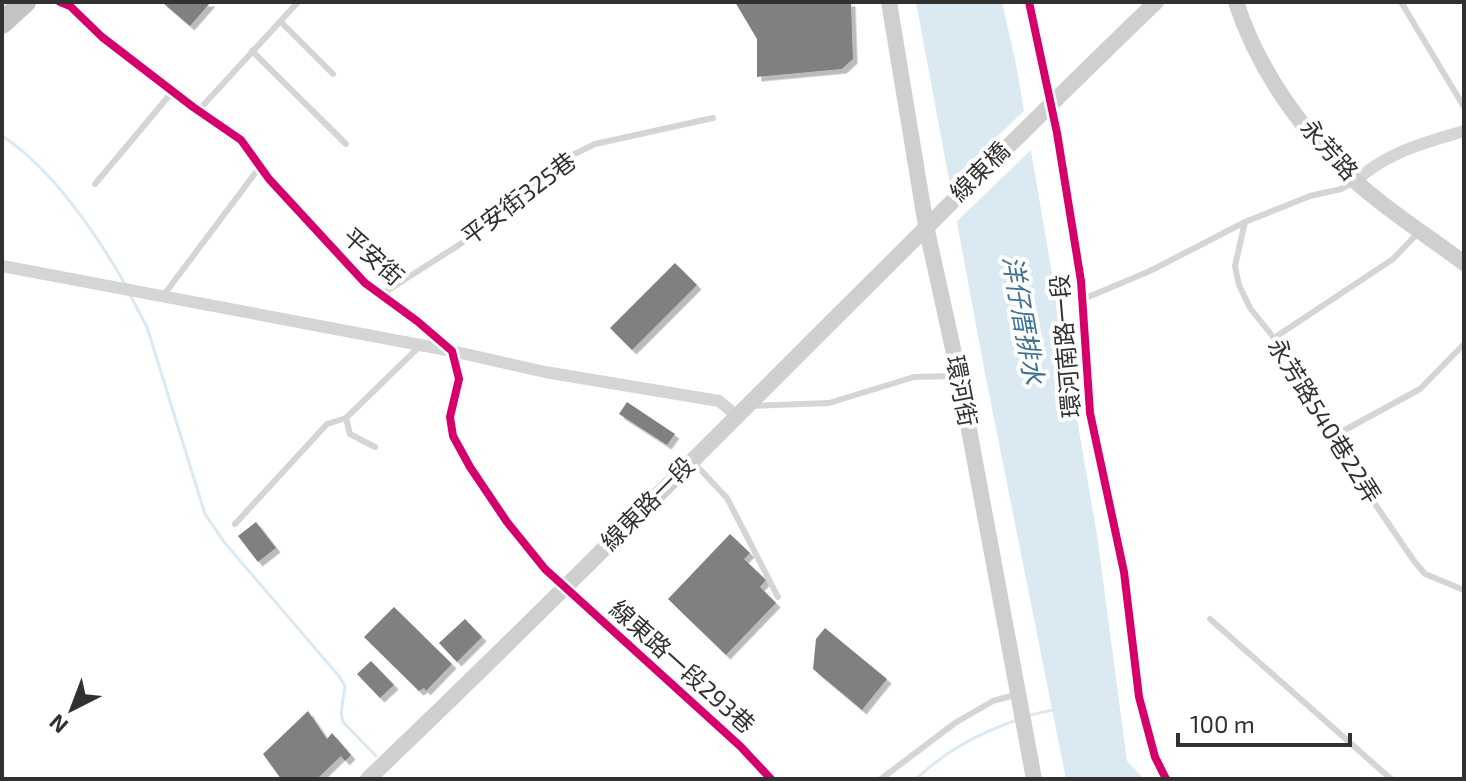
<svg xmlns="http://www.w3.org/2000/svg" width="1466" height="781" viewBox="0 0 1466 781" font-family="'Exo 2','Noto Sans TC',sans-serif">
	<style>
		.water { fill: #dbe9f2 }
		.pier { fill: #fff }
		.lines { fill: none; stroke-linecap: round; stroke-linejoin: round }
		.stream { stroke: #dbe9f2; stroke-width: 3 }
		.building { fill: #808080; filter: url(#shadow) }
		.lane { stroke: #d5d5d5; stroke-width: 6 }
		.street { stroke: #d5d5d5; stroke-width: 12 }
		.secondary { stroke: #cfcfcf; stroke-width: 16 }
		.highway { stroke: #c3c3c3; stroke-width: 22 }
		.cycleway-casing { stroke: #fff; stroke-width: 13 }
		.cycleway { stroke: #d6006c; stroke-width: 8 }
		.labels { text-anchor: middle; stroke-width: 8; stroke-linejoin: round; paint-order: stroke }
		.street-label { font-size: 24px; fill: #313131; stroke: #fff }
		.water-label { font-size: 26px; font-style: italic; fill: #3f7393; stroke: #fff }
	</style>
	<defs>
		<filter id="shadow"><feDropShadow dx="4.5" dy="4.5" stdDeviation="0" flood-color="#0004"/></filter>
	</defs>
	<rect width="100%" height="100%" fill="#fff"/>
	<polygon class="water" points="916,2 1002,2 1016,64 1097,535 1127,761 1144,779 1066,779 984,368"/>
	<polygon class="pier" points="1027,108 1034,147 953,225 946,185"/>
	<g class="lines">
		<g class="stream">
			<path d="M2,136C51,167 98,236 126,286"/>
			<polyline points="129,293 147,327 205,514 224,542 338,675 345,686 341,713 343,722 376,756"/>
			<polyline points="1030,715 1053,710"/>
			<path d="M916,779C948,749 978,734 1019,719"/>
		</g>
	</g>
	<g class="building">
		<polygon points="162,2 211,2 190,26"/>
		<polygon points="735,2 851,2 853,59 842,69 757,77 757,39"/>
		<polygon points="675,263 697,285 632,350 610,328"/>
		<polygon points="627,402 675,434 667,445 619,414"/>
		<polygon points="256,522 276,548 258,562 238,536"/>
		<polygon points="730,534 750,553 744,559 766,580 760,587 776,603 726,655 668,599"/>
		<polygon points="394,607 452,664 426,691 424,688 419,691 364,637"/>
		<polygon points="465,619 482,637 457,662 439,643"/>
		<polygon points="825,628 887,679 862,710 813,669 816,639"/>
		<polygon points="371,661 394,685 380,698 357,674"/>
		<polygon points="308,711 327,739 332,733 351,755 345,761 341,756 317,779 281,779 263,754"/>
	</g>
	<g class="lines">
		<g class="lane">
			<polyline points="1401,2 1464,107"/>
			<polyline points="281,22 333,74"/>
			<polyline points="252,51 346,144"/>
			<polyline points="198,111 298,2"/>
			<polyline points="95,184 173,91"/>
			<polyline points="1245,222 1235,266 1239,285 1250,308 1274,338 1317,409 1330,438 1414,561 1425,574 1464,590"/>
			<polyline points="382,294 462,243 564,159 595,144 713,118"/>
			<polyline points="163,296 259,168"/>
			<polyline points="1081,300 1150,271 1245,222 1310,196 1341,189 1352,183"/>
			<polyline points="1274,338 1393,259 1418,233"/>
			<polyline points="751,406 829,403 914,377 956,376"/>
			<polyline points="346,418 350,434 375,447"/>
			<polyline points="1330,438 1420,389 1464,344"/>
			<polyline points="694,463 727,498 778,597"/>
			<polyline points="235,524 327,424 346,418 421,345"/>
			<polyline points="1210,619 1391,779"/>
			<polyline points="881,779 955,723 993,701 1015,695"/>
		</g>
		<g class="street">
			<polyline points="1029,2 1057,133 1081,281 1090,413 1124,572 1139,697 1155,757 1166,779"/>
			<polyline points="70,6 102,37 193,107 241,140 269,179 365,283 417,321 452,351 459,379 450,417 453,436 470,467 507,522 545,569 740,746 771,779"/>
			<path d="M1355,182C1384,153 1426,142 1464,131"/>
			<polyline points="2,266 452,351 545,372 719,401 737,416"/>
		</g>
		<g class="secondary">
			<polyline points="889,2 926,226 959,376 1034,779"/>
			<path d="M1236,2C1258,70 1302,132 1355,181C1388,211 1428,236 1464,263"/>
			<path d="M368,779C635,524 890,258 1156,2"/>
		</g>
		<polyline class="highway" points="2,23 25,2"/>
		<g class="cycleway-casing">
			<g id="cycleway">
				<polyline points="60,2 70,6 102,37 193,107 241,140 269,179 365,283 417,321 452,351 459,379 450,417 453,436 470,467 507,522 545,569 740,746 771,779"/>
				<polyline points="1029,2 1057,133 1081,281 1090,413 1124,572 1139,697 1155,757 1166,779"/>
			</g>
		</g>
		<use href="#cycleway" class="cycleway"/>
	</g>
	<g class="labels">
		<g class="street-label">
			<text transform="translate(1329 150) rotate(48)" y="8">永芳路</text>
			<text transform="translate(980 172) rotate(-45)" y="8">線東橋</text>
			<text transform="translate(519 199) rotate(-37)" y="8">平安街325巷</text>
			<text transform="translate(373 257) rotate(42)" y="8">平安街</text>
			<text transform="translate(1066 346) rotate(-95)" y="8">環河南路一段</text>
			<text transform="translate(961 391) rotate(79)" y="8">環河街</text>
			<text transform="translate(1324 421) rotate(58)" y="8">永芳路540巷22弄</text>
			<text transform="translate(648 504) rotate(-45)" y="8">線東路一段</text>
			<text transform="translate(682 667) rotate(42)" y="8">線東路一段293巷</text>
		</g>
		<g class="water-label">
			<text transform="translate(1023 320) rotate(80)" y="9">洋仔厝排水</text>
		</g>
	</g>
	<rect width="1466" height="781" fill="none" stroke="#313131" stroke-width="8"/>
	<g transform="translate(72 709) rotate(222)" stroke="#ffffff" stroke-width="6" paint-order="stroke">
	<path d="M0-6L14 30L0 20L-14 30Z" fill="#313131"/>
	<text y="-12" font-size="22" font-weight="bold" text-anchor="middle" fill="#313131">N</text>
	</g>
	<path d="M1178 733v12h172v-12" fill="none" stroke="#313131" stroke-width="4"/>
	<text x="1190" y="733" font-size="24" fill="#313131" stroke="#ffffff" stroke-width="6" paint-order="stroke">100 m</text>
</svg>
